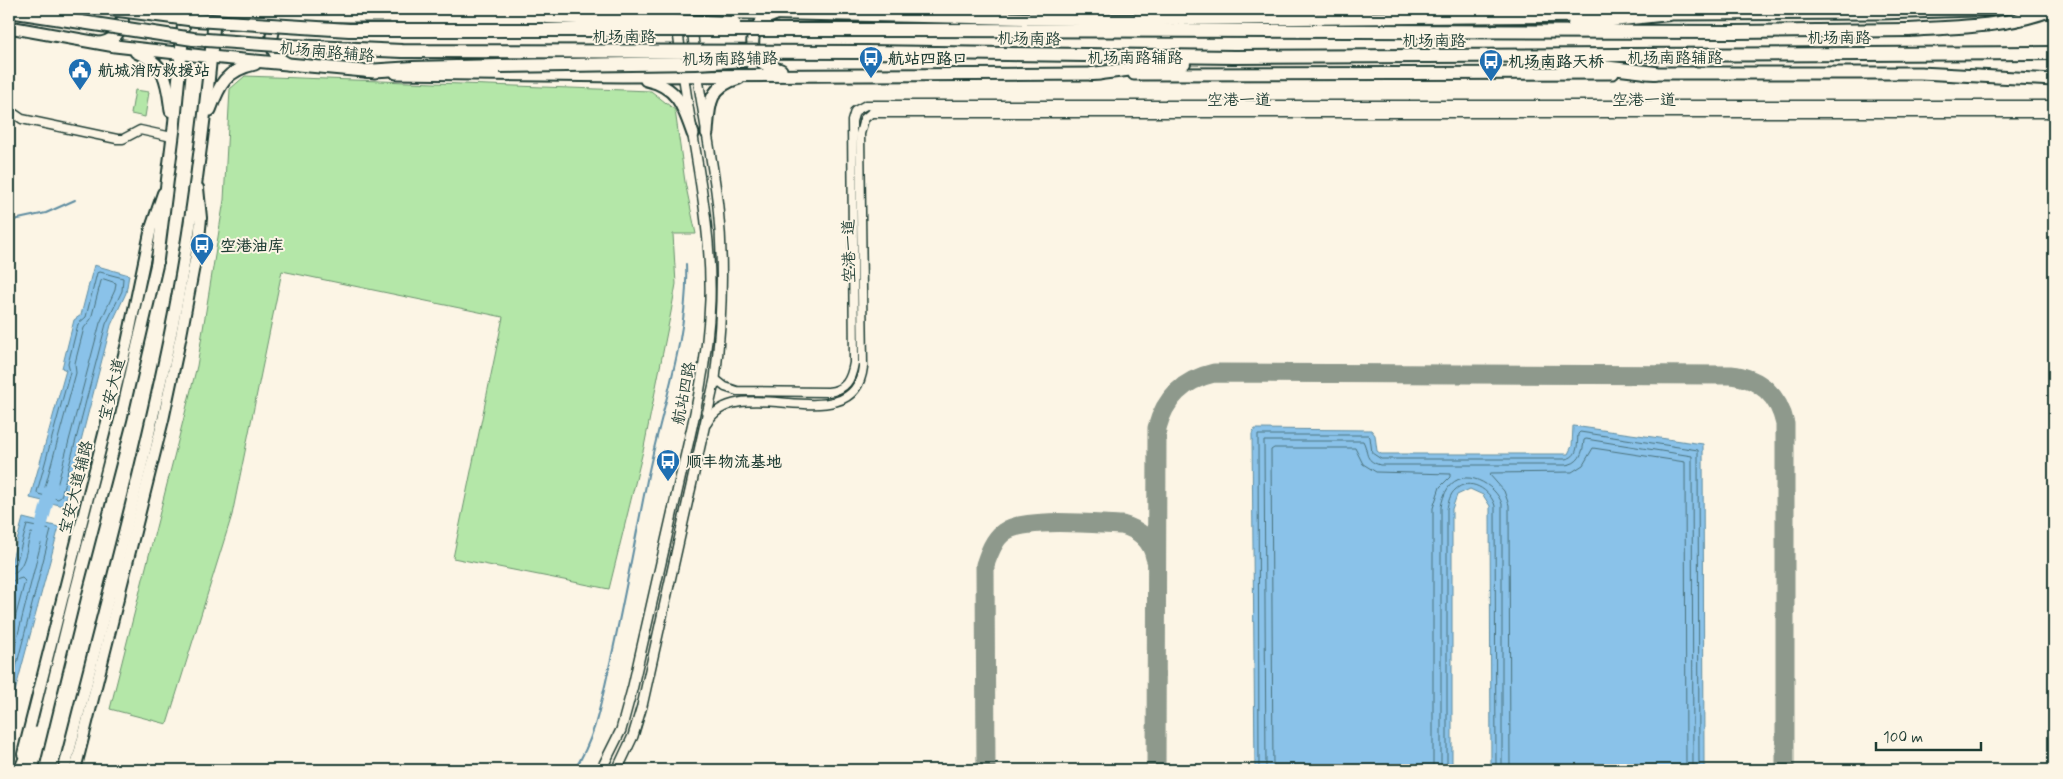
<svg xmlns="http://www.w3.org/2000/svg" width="2063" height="779" viewBox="0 0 2063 779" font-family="Mynerve,'LXGW WenKai TC',sans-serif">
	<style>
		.green { fill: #b4e7a8; stroke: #6a926e }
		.water { fill: #8ac2e9; stroke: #5f8da1 }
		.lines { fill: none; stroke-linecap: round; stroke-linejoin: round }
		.shore { stroke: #4a727c; stroke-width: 1 }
		.stream { stroke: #5f8da1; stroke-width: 2 }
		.river { stroke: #8ac2e9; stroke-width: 12 }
		.taxiway { stroke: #8e998c; stroke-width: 19 }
		.minor-casing { stroke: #1f3d34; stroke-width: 11 }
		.tertiary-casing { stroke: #1f3d34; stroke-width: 12 }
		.secondary-casing { stroke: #1f3d34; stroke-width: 14 }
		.primary-casing { stroke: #1f3d34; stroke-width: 15 }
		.trunk-casing { stroke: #1f3d34; stroke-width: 16 }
		.minor { stroke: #fcf5e5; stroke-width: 8 }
		.tertiary { stroke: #fcf5e5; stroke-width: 9 }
		.secondary { stroke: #fcf5e5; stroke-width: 10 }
		.primary { stroke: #fcf5e5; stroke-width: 11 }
		.trunk { stroke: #fcf5e5; stroke-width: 12 }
		.trunk-bridge-casing { stroke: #1f3d34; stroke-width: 16; stroke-linecap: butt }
		.trunk-bridge { stroke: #fcf5e5; stroke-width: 12 }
		.labels { text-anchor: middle; stroke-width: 4; stroke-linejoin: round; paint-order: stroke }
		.street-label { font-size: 16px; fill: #1f3d34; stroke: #fcf5e5 }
		.poi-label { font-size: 16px; font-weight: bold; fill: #1f3d34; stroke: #fcf5e5; text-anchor: start }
	</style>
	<rect width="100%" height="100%" fill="#fcf5e5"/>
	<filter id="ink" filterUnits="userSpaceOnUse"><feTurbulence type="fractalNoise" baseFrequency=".02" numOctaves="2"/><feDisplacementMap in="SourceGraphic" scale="10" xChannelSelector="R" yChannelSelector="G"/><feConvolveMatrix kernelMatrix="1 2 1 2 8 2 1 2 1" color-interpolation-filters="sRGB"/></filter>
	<g filter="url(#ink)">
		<g class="green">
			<polygon points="245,76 651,91 675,110 685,182 696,234 673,234 676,284 671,312 644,447 609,589 453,558 503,317 282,271 232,515 167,724 110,709 197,366 224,200 230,89"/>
			<polygon points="135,90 149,92 145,117 131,114"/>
		</g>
		<g class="water">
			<polygon points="94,265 129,275 126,293 111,325 64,506 30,498 66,370 62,368 74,320 81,315"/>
			<polygon points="1573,426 1703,444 1704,766 1710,770 1491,770 1490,506 1483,495 1470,489 1457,495 1452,509 1452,770 1255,770 1252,434 1255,429 1371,430 1375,435 1377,451 1381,454 1568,454 1572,446"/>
			<polygon points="23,518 59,527 9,714 9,571"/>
		</g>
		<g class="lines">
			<g class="shore">
				<polygon points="100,272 123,278 122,291 106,324 61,497 58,499 38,494 37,492 70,372 68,364 78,324 86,317 97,273"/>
				<polygon points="104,279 116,283 115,290 100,323 56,490 54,492 46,490 45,487 76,373 75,363 84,328 91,319 101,281"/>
				<polyline points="9,568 16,564 27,525 51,530 9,695"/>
				<path d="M9,574C26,573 26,546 31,533L43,535L9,670"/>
				<polyline points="9,582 22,578 25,581 9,641"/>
				<path d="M1259,770L1258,435H1368L1370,437L1372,453L1381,459H1565C1579,457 1577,445 1578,434L1580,432L1698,450L1699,766L1701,770"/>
				<path d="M1266,770L1264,441H1363C1369,452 1363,460 1380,465H1565C1579,464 1583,454 1584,440L1586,439L1692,456L1693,770"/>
				<polyline points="1273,770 1271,450 1274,448 1355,448 1363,464 1376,472 1450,474 1450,477 1440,487 1433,508 1433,770"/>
				<path d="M1441,770V507C1442,501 1444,494 1448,488C1463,466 1496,484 1502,504V770"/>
				<path d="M1447,770V509C1448,503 1450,494 1455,490C1469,476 1491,490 1495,506L1496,770"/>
				<polyline points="1510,770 1509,505 1504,491 1489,474 1491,473 1572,472 1583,465 1593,448 1685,462 1686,770"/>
			</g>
			<g class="stream">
				<polyline points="9,221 46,213 75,200"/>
				<path d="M574,770C596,738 602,697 611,659C624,600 635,540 647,480C661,409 689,338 686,264"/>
			</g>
			<polyline class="river" points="38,538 52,485"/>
			<g class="taxiway">
				<path d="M986,770L985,565C989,553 994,539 1004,532C1024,517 1095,524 1122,525C1138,529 1152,540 1155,558"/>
				<path d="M1156,770L1157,428C1165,398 1183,380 1214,373L1731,375C1760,378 1779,396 1785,424V770"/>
			</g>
			<g class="minor-casing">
				<g id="minor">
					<polyline points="9,110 22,119 117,139 123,139 140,130 172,137"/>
					<path d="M715,379L725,387L737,391L828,392C846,390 851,380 854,363L852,121L855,111L866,105H2054"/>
					<path d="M707,423C737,368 854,444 863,367L860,134L864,119L871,113H2054"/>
				</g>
			</g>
			<g class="tertiary-casing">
				<g id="tertiary">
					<polyline points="677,25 681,56"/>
					<polyline points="692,26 695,55"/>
					<path d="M601,770L621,730L633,686C649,617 665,548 680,479C694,420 708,361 710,300C712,223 693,148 683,72"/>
					<path d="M617,770L633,736L642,706L715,379C722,321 724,265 718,207C713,161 703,116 697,71"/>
				</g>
			</g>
			<g class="secondary-casing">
				<g id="secondary">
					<polyline points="1527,9 1545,15"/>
					<polyline points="1456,16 1473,9"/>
					<polyline points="23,754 127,343 151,228 163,193"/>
					<polyline points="75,770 163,420 181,335 199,239 201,218 198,188"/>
				</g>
			</g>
			<g class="primary-casing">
				<g id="primary">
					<polyline points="208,9 308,16 402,16"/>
					<polyline points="2023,9 2048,10"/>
					<polyline points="433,14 495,9 534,9 1107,20 1604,16"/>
					<polyline points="1660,14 1881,13 2003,9"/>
					<path d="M774,15C753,20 745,47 762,62C767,67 775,68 781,70"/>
					<path d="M281,20C266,34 270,56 288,64"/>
					<polyline points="9,27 115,46 211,57 375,72"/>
					<path d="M101,43C117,40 127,25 120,9"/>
					<path d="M136,52C167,65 167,81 171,111"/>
					<polyline points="396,73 622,76 1100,74"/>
					<polyline points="1646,73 1920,73 2054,80"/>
					<polyline points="1134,74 1613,73"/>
					<path d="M646,80C678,87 683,106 693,134"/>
					<path d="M210,110C219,85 226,70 255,64"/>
					<path d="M707,133C709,105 708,87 739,78"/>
					<polyline points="119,567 119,595"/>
					<polyline points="20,770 36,733"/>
					<polyline points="32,770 76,591 121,418 157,263 174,128 185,9"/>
					<path d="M64,770C100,626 140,482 170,336C192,229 205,122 215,13"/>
				</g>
			</g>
			<g class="trunk-casing">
				<g id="trunk">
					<polyline points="394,17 443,19 547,17"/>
					<polyline points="1574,24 1669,14"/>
					<polyline points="901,30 1735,32 1909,30"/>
					<polyline points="866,52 1234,57 2054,53"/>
					<polyline points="1559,62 1655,73"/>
					<polyline points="367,71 413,68 500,66"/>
					<polyline points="1092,74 1184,63"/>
				</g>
			</g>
			<use href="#minor" class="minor"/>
			<use href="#tertiary" class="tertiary"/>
			<use href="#secondary" class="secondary"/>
			<use href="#primary" class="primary"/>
			<use href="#trunk" class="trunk"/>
			<g class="trunk-bridge-casing">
				<g id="trunk-bridge">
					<polyline points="111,9 196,20 349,30 901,30"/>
					<polyline points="9,11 193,39 291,46 402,51 866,52"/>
					<polyline points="547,17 734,23"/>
					<path d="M1909,30C1958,27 2007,27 2053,9"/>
					<polyline points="500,66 696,63 747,60"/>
				</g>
			</g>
			<use href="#trunk-bridge" class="trunk-bridge"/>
		</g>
	</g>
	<defs>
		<g id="bus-pin" transform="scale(1.25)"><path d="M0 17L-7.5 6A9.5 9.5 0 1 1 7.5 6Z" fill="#1f6fb2" stroke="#fcf5e5"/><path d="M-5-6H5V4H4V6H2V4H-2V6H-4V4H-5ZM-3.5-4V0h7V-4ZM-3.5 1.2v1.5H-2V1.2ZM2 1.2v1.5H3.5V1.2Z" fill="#fff"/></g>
		<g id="civic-pin" transform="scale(1.25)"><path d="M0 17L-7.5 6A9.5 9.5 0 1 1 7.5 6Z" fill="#1f6fb2" stroke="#fcf5e5"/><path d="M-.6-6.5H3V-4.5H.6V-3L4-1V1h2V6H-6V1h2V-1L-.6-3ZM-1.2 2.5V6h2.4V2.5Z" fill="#fff"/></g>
	</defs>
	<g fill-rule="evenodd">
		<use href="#bus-pin" x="871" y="58"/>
		<use href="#bus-pin" x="1491" y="61"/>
		<use href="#civic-pin" x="80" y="70"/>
		<use href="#bus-pin" x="202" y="245"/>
		<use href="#bus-pin" x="668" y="461"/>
	</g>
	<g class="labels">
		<g class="street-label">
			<text x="624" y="42">机场南路</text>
			<text x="1839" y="43">机场南路</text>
			<text transform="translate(1029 38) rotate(1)" y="6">机场南路</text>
			<text x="1434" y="46">机场南路</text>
			<text transform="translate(327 51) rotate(5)" y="6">机场南路辅路</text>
			<text x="1135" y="63">机场南路辅路</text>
			<text x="1675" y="63">机场南路辅路</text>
			<text transform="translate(730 58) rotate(-1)" y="6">机场南路辅路</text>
			<text x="1239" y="105">空港一道</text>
			<text x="1644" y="105">空港一道</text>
			<text transform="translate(848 251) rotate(-91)" y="6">空港一道</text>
			<text transform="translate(111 389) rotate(-76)" y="6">宝安大道</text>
			<text transform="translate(683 393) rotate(-79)" y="6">航站四路</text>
			<text transform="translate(75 487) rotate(-76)" y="6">宝安大道辅路</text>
		</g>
		<g class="poi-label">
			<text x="888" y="64">航站四路口</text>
			<text x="1508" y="67">机场南路天桥</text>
			<text x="98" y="76">航城消防救援站</text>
			<text x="220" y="251">空港油库</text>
			<text x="686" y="467">顺丰物流基地</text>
		</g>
	</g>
	<rect width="2063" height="779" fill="none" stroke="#fcf5e5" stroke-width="30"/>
	<rect x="15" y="15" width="2033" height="749" fill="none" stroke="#1f3d34" stroke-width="2" filter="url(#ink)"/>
	<path d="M1876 742v8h105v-8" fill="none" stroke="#1f3d34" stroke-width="2.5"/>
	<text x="1883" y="742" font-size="15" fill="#1f3d34" stroke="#fcf5e5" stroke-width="4" paint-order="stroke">100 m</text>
</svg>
